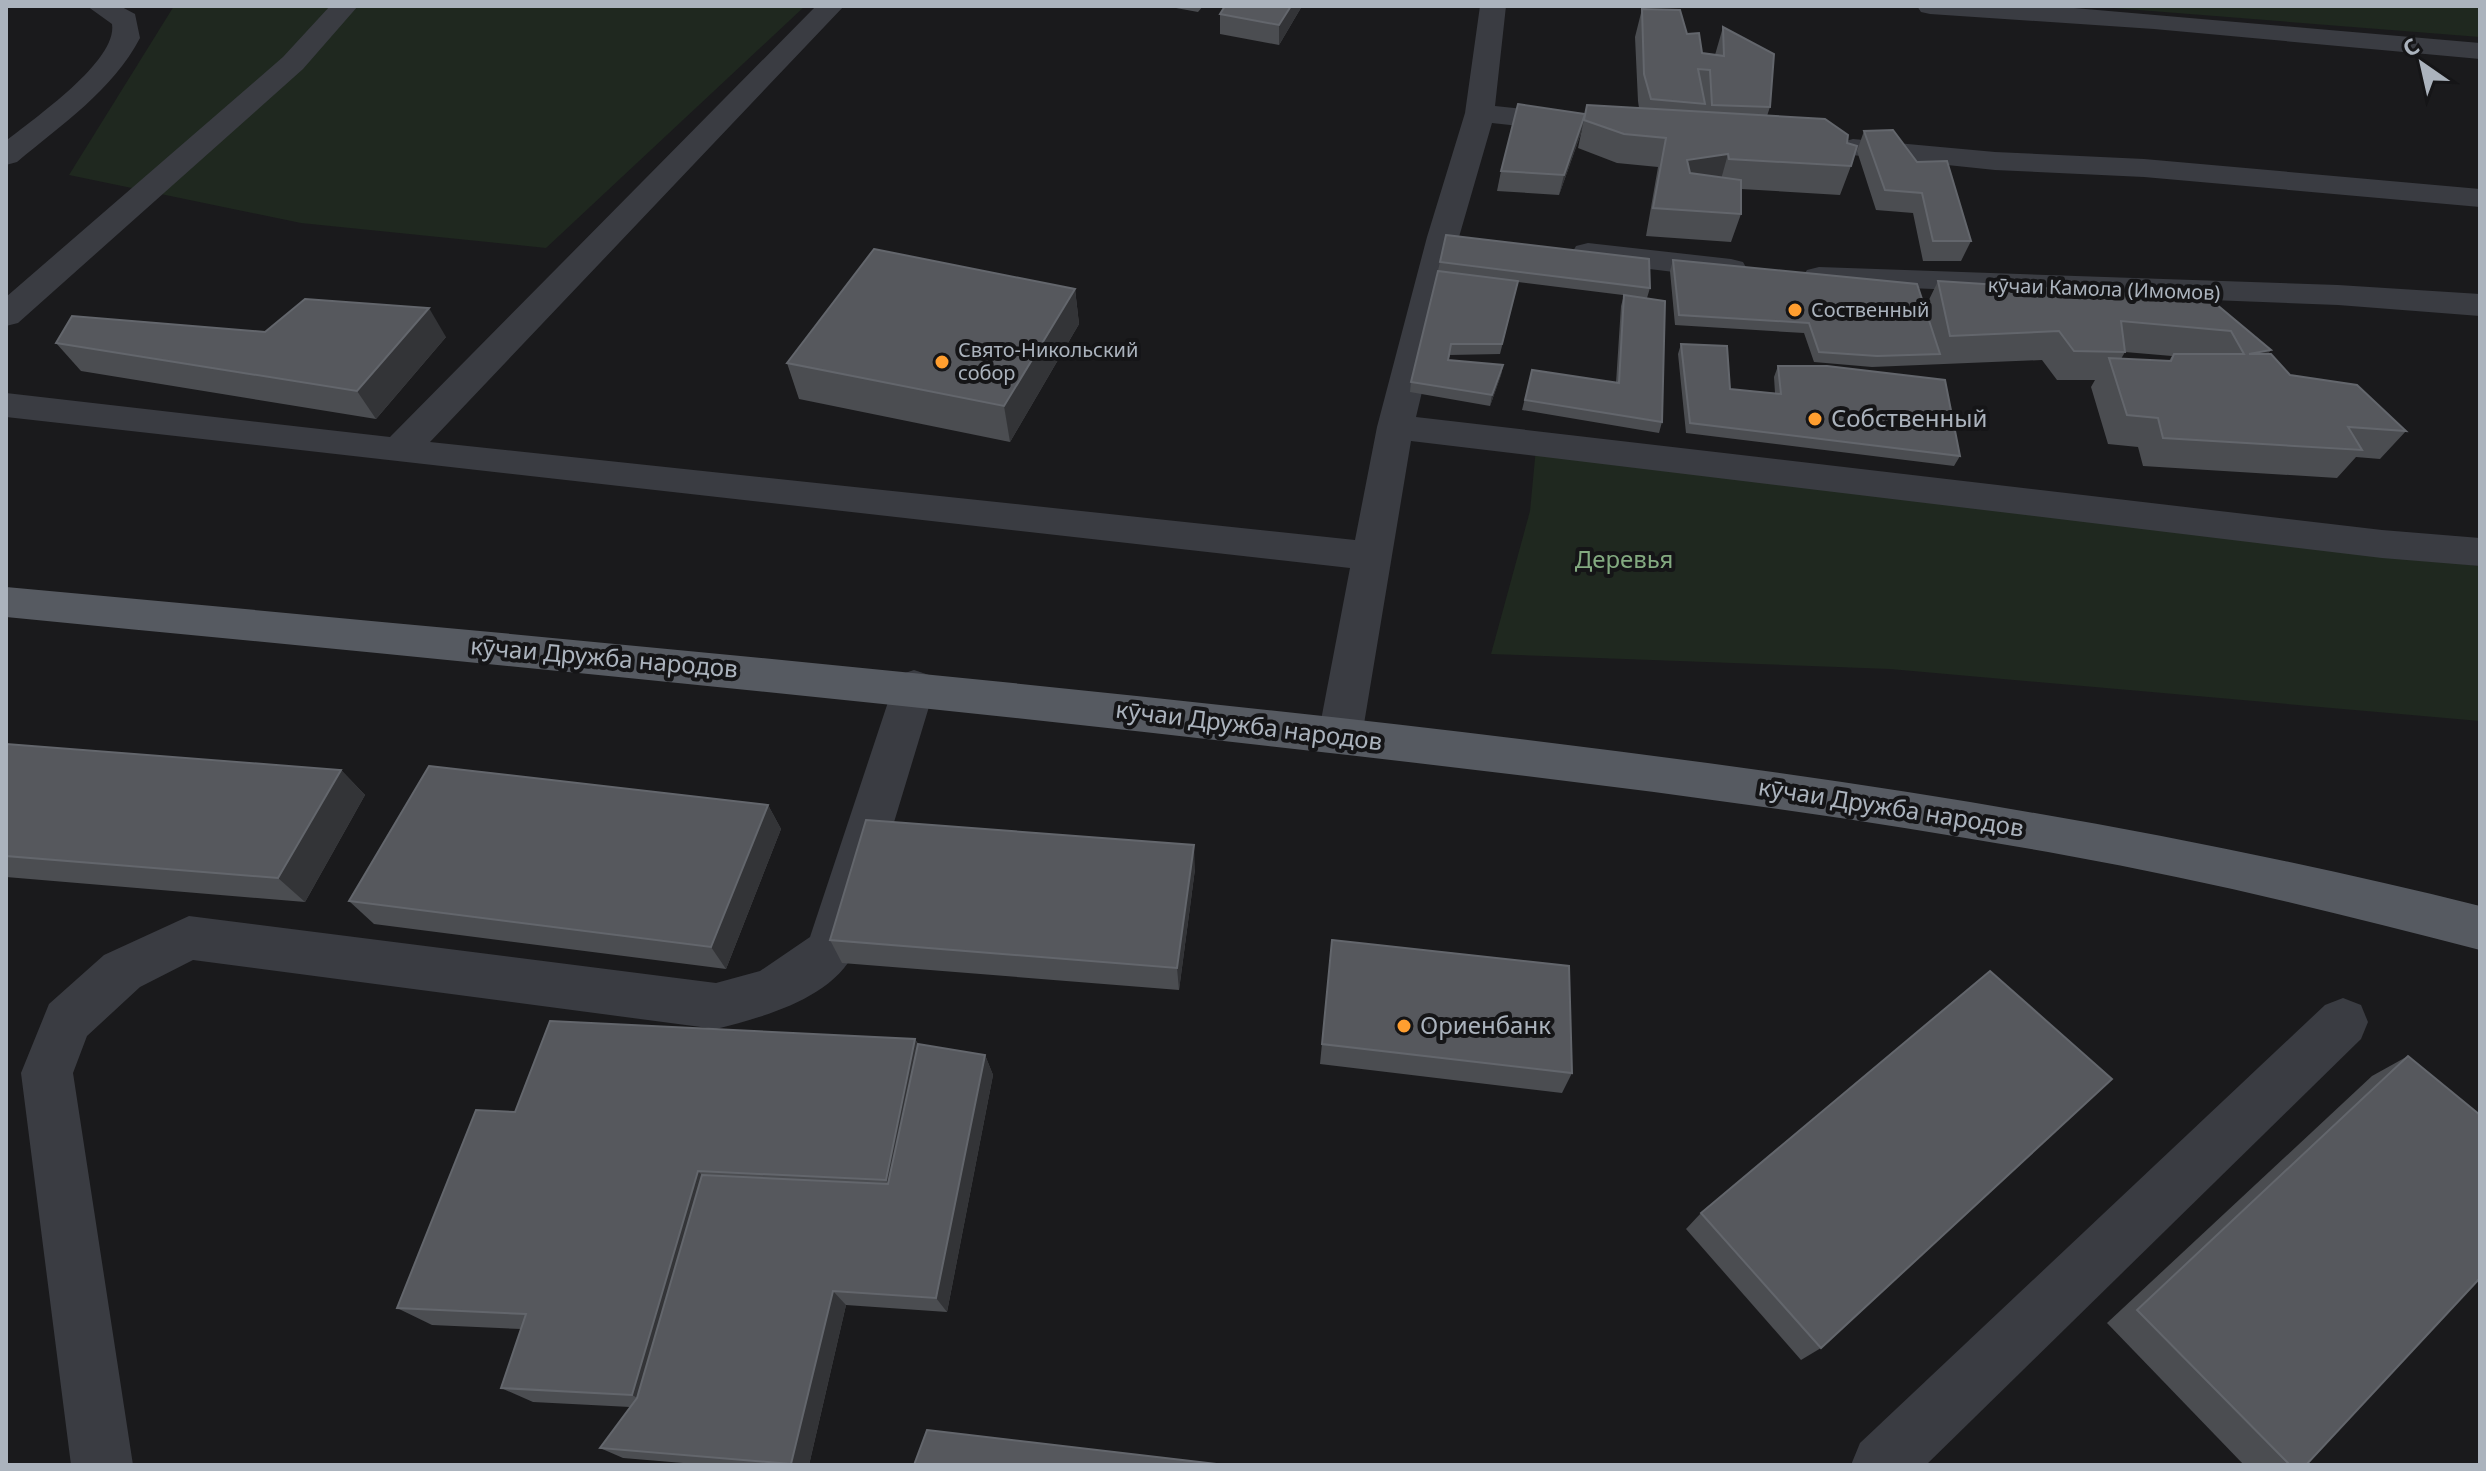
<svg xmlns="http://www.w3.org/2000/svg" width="2486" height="1471" viewBox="0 0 2486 1471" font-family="'Noto Sans',sans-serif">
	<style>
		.green { fill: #1f281f }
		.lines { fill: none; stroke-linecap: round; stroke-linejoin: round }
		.minor { fill: #3a3c42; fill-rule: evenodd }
		.major { fill: #565a61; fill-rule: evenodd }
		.wall { fill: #4b4d51; fill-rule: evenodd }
		.shaded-wall { fill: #333437 }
		.building { fill: #56585d; stroke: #63666c; stroke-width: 2 }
		.poi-dot { fill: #ff9e2f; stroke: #151517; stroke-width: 3 }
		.labels { text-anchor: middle; stroke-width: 8; stroke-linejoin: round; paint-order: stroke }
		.far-street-label { font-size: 20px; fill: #abb3bd; stroke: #151517 }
		.far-poi-label { font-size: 20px; fill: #abb3bd; stroke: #151517; text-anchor: start }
		.poi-label { font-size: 24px; fill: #abb3bd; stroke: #151517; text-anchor: start }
		.park-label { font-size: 24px; fill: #83aa80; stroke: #151517 }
		.street-label { font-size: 24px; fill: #abb3bd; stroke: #151517 }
	</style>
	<rect width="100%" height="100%" fill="#1a1a1c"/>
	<g class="green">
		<polygon points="174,6 805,6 546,248 301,223 69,175"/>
		<polygon points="2088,6 2480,6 2480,37"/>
		<polygon points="1536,448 2015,511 2480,566 2480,721 1890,669 1491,654 1530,511"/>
	</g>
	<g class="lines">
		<g class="minor">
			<path d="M87,6H120L135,14L140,38C113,90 61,125 17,162L6,165V141C33,119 118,61 112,24Z"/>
			<polygon points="330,6 358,6 303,69 18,323 6,326 6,297 283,57"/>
			<polygon points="816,6 844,6 430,442 1355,540 1377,427 1427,237 1465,113 1480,6 1506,6 1495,106 1573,114 1583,117 1588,123 1583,129 1573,132 1492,123 1459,237 1416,417 2382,530 2480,538 2480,566 2382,558 1411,441 1362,736 1356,749 1340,754 1324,749 1318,736 1350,568 6,417 6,393 390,437"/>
			<polygon points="1917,6 2051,6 2480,43 2480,59 2154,29 1930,14 1921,12"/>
			<polygon points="1853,139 1995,152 2144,159 2480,189 2480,207 2144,177 1995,170 1842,154 1838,148 1842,142"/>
			<polygon points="1588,243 1731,259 1743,262 1747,269 1743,276 1731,279 1576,260 1572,253 1576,246"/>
			<polygon points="1819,267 2338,285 2480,294 2480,316 2338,305 1807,284 1802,277 1807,270"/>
			<path d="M914,670L929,675L935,687L855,951C832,999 763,1017 716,1029L193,960L140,987L87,1036L73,1073L133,1465H71L21,1073L49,1004L104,955L189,916L716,983L760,971L810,937L893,687L899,675Z"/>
			<polygon points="2343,998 2361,1005 2368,1022 2361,1039 1926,1465 1851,1465 1860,1443 2325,1005"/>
		</g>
		<path class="major" d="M6,587C427,626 847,664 1267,710C1678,755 2079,806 2480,906V950C2342,914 2204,880 2064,855C1800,807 1534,776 1268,746C848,698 427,658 6,617Z"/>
	</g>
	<g class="wall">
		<polygon points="1165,6 1203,6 1198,12"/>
		<polygon points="1225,6 1302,6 1279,45 1220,34 1220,14"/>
		<polygon points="1642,9 1687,34 1702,53 1715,55 1723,27 1770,107 1767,116 1847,143 1851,166 1840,195 1741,189 1741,214 1731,242 1646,236 1658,167 1617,163 1578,148 1587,105 1639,108 1638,101 1635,37"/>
		<polygon points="1585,114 1581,133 1559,195 1497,191 1501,171"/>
		<polygon points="1864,131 1971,241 1961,261 1923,261 1913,213 1876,210 1857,151"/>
		<path d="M1673,260L1925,308L1938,281L2210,299L2271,350L2267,354L2290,375L2406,431L2380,459L2356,457L2337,478L2143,466L2138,447L2108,444L2091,387L2095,380H2057L2042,360L1872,367L1814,362L1804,333L1675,325L1670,271ZM2125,352L2172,356L2169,361L2121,359Z"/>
		<polygon points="1440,262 1650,288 1647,298 1518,282 1500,354 1450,355 1448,360 1503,365 1501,375 1490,406 1410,392 1411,382"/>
		<polygon points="1075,289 1079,324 1010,442 799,399 787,363"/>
		<polygon points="1624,295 1662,422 1659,433 1522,410 1532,370 1616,383 1621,306"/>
		<polygon points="265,332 446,337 376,419 81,371 56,343"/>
		<polygon points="1681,344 1730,389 1775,393 1774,377 1778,366 1960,456 1954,466 1686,433 1678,354"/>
		<polygon points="6,744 341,770 365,795 305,902 6,877"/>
		<polygon points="768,805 781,829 726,969 374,924 349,901"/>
		<polygon points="1195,869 1179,990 842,963 830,940"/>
		<polygon points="1332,940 1572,1073 1562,1093 1320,1064"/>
		<polygon points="915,1039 918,1044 985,1055 993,1075 947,1312 846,1305 809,1465 707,1465 623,1458 600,1448 630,1407 533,1402 501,1388 521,1329 432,1325 397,1308 515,1112"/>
		<polygon points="2408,1056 2306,1465 2244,1465 2107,1323 2372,1076"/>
		<polygon points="1701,1213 1821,1348 1801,1360 1686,1229"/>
	</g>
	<g class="shaded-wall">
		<polygon points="1291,6 1302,6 1279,45 1279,25"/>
		<polygon points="1585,114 1581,133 1559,195 1564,175"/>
		<polygon points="1728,154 1720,183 1679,188 1687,160"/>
		<polygon points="1075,289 1079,324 1010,442 1004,406"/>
		<polygon points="429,308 446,337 376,419 357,391"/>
		<polygon points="2271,350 2250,378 2249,354"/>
		<polygon points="1503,365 1501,375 1490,406 1492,395"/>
		<polygon points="341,770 365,795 305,902 278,878"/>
		<polygon points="768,805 781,829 726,969 711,947"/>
		<polygon points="1194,845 1195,869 1179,990 1177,968"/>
		<polygon points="915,1039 928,1064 900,1202 886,1180"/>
		<polygon points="985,1055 993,1075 947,1312 936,1298"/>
		<polygon points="698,1171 719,1192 658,1409 632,1395"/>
		<polygon points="833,1291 846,1305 809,1465 792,1465 791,1464"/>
	</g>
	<g class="building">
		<polygon points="1225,6 1291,6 1279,25 1220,14"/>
		<polygon points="1642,9 1680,10 1687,34 1699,33 1702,53 1724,56 1723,27 1774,54 1770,107 1712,105 1710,70 1698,69 1705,104 1651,99 1644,74"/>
		<polygon points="1518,104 1585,114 1564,175 1501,171"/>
		<polygon points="1587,105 1825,119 1848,135 1847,143 1857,146 1851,166 1729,159 1728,154 1687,160 1690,173 1741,180 1741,214 1653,208 1666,138 1624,134 1584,120"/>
		<polygon points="1893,130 1917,162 1947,161 1971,241 1933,241 1922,193 1885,190 1864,131"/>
		<polygon points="1446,235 1649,259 1650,288 1440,262"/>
		<polygon points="874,249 1075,289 1004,406 787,363"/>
		<polygon points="1673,260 1917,284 1940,354 1877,356 1819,352 1809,323 1679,315"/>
		<polygon points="1438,271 1518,281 1502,344 1451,344 1448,360 1503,365 1492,395 1411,382"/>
		<polygon points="1938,281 2210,299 2271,350 2249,354 2271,354 2290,375 2357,385 2406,431 2348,427 2362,450 2163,438 2158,418 2127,415 2109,358 2171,361 2174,354 2244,354 2231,331 2121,321 2125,352 2074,351 2059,331 1950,336"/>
		<polygon points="1624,295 1665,301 1662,422 1525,400 1532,370 1619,383"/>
		<polygon points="305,299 429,308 357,391 56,343 72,316 265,332"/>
		<polygon points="1681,344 1727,346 1730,389 1781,394 1778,366 1827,366 1945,380 1960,456 1690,423"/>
		<polygon points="6,744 341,770 278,878 6,856"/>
		<polygon points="429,766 768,805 711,947 349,901"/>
		<polygon points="866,820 1194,845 1177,968 830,940"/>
		<polygon points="1332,940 1569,966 1572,1073 1322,1044"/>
		<polygon points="1990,971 2112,1079 1821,1348 1701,1213"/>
		<polygon points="550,1021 915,1039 886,1180 698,1171 632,1395 501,1388 526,1314 397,1308 476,1110 515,1112"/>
		<polygon points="918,1044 985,1055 936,1298 833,1291 791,1464 600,1448 637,1398 702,1175 888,1184"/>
		<polygon points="2408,1056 2480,1115 2480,1278 2306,1465 2290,1465 2137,1310"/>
		<polygon points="927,1430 1225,1465 914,1465"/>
	</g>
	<g class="poi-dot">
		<circle cx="1795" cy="310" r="8"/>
		<circle cx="942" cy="362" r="8"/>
		<circle cx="1815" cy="419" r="8"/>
		<circle cx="1404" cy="1026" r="8"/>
	</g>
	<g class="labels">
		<g class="far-street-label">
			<text transform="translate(2104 289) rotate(2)" y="7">кӯчаи Камола (Имомов)</text>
		</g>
		<g class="far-poi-label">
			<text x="1811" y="317">Соственный</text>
			<text x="958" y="357">Свято-Никольский<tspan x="958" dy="23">собор</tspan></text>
		</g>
		<g class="poi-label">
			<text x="1831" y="427">Собственный</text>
			<text x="1420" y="1034">Ориенбанк</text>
		</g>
		<g class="park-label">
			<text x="1624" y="568">Деревья</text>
		</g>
		<g class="street-label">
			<text transform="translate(604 658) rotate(5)" y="8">кӯчаи Дружба народов</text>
			<text transform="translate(1249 726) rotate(7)" y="8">кӯчаи Дружба народов</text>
			<text transform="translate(1891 808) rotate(9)" y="8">кӯчаи Дружба народов</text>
		</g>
	</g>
	<rect width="2486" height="1471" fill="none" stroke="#abb3bd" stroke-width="16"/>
	<g transform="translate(2422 64) rotate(326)" stroke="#151517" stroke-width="6" paint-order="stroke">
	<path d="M0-6L14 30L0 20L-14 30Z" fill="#abb3bd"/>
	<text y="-12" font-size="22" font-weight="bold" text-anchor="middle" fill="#abb3bd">С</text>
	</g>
</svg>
